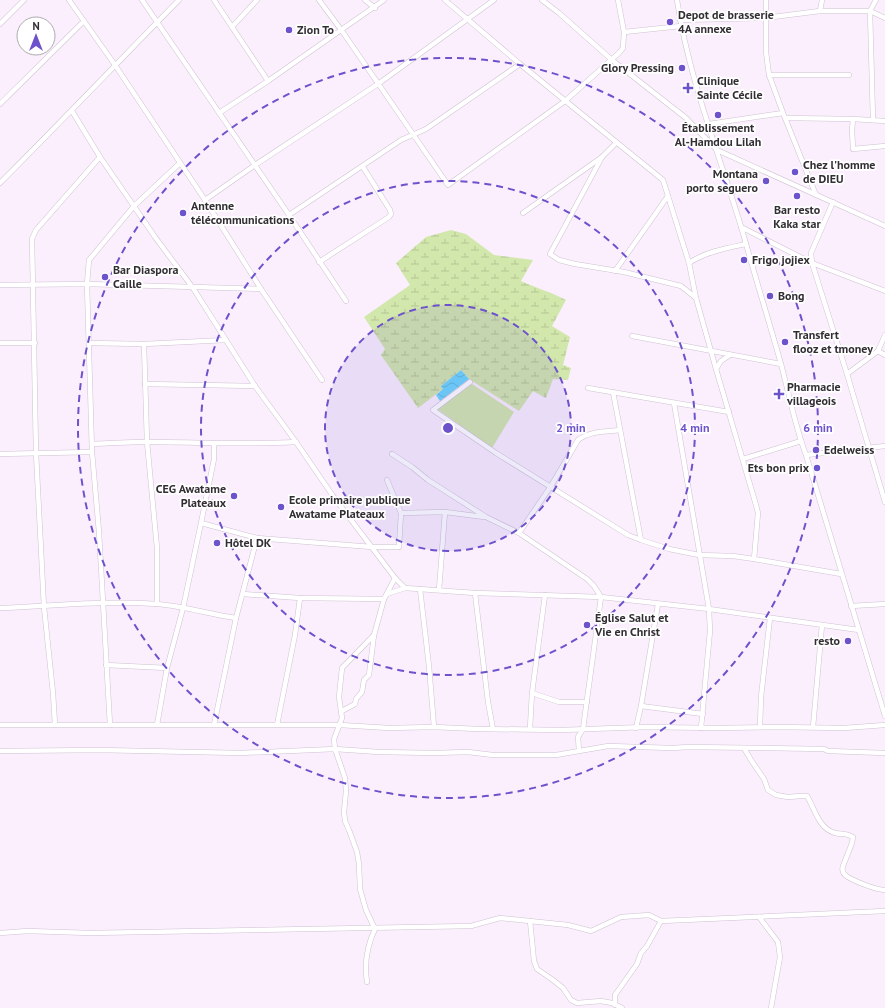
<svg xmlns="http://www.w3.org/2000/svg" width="885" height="1008" viewBox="0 0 885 1008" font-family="'PT Sans',sans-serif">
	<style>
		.wetland { fill: url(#wetland-marsh) }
		.green { fill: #d2e7ab }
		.water { fill: url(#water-waves) }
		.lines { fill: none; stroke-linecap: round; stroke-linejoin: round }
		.street-casing { stroke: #cfc1d2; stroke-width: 5.5 }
		.street { stroke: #fff; stroke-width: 4.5 }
		.ring { fill: none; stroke: #6d52cc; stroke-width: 2; stroke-dasharray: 7 5 }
		.poi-dot { fill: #6d52cc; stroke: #fff; stroke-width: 1.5 }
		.labels { text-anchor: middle; stroke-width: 3.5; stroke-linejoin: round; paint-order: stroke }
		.poi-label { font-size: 12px; font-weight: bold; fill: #332e34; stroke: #fff; text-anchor: start }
		.centre { fill: #6d52cc; stroke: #fff; stroke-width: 2 }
		.ring-label { font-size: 12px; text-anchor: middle; font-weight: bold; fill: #6d52cc; stroke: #fff; stroke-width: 3.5; stroke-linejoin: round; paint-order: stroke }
	</style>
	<defs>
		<pattern id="wetland-marsh" width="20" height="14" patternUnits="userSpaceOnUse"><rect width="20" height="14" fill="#d2e7ab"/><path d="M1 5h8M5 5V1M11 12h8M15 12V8" fill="none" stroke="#b5c694"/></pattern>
		<pattern id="water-waves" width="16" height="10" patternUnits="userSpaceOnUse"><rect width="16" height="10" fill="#6bd7fc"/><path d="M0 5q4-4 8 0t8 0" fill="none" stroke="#5db9d9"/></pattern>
	</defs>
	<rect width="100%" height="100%" fill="#fbeffd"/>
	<path class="wetland" d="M451,230L466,234L494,255L533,260L521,281C536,288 551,292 566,300L552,326L570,337L563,365L571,368L568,380L553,379L546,398L533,391L519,411L469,379L461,370L441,386L443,389L418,408L381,355L385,349L364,317L410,285L396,263L426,237Z"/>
	<polygon class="green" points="472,384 514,412 492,448 437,409"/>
	<polygon class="water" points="461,370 469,379 440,401 436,395 443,389 441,386"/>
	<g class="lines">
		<g class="street-casing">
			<g id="street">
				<polyline points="69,0 115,65 205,200 261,289 322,380"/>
				<polyline points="142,0 289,215 346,301"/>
				<polyline points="214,0 268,81"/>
				<polyline points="319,0 342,31 448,185 565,101 619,53 623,48 624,32 618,0"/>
				<polyline points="365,0 375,8"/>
				<polyline points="445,0 520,64 663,180 689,263 696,298 716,369 756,505 758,513 754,559"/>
				<polyline points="542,0 559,13 612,60 686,118 717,150 885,226"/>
				<path d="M677,0C689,80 720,156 743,233C755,277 769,321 781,364C789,394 795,426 806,455L885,716"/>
				<polyline points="766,0 766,52 769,75 783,113 816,195"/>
				<polyline points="820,11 822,0"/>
				<polyline points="680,20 765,18 820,11 870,11 885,18"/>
				<polyline points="0,24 24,0"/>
				<polyline points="232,27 257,0"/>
				<polyline points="624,32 681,26"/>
				<polyline points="769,75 849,75"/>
				<polyline points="0,104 84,21"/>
				<polyline points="72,111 100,157 155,237 193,288 255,386 296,442 333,496 395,578 405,588"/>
				<polyline points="219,113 268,81 384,0"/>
				<polyline points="786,118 853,119 885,121"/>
				<polyline points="853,119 852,130 853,149 885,146"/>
				<polyline points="873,120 870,11 876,0"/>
				<polyline points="709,124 783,113"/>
				<polyline points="602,157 550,254 559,260 575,264 624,272 681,286 696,298"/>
				<path d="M0,183C60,123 119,61 179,0"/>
				<polyline points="205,200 255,165 378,84 494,0"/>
				<polyline points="833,202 811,253 812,263 847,374 885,502"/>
				<polyline points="523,213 602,157 616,143"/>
				<polyline points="289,215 401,140 426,129 520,64"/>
				<polyline points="741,227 812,263 885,291"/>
				<polyline points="319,262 389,217 391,214 390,210 363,167"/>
				<path d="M689,263C705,252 727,248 746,244"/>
				<polyline points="615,271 668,196"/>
				<polyline points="0,285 87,284 261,289"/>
				<polyline points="632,336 781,364"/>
				<polyline points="0,343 35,343"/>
				<polyline points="89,343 144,344 226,340"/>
				<polyline points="144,344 147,442 157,548 157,604"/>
				<polyline points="878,351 885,355"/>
				<polyline points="716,369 721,361 730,355"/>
				<polyline points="847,374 878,351 885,335"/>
				<polyline points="470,382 433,410 496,453 628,535 641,540 669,549 699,555 733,556 754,559 841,574"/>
				<polyline points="145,384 255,386"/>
				<polyline points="588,388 729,412"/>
				<polyline points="613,392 641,540"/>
				<polyline points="674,403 709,609 710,631 701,728"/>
				<path d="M92,444C111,443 129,442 148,442C197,442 246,445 296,442"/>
				<polyline points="0,454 92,452"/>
				<polyline points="392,454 412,467 428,480 486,517 519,533 587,579 594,586 601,597 583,729 578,737 579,751"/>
				<polyline points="806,455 885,446"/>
				<polyline points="743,459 801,441"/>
				<polyline points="401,513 445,512 484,517"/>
				<polyline points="201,523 257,538 372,547 399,547 401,513 387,480"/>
				<path d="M519,533L551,486L578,440C589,431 606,432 620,430"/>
				<polyline points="420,589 429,666 434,727"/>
				<polyline points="439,590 445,512"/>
				<polyline points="475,593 488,702 493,729"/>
				<polyline points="243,594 300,598 384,599"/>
				<polyline points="387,594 405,588 475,593 601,597 709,609 859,630"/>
				<polyline points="851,606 885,604"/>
				<path d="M0,608C52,606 105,600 157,604C183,606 209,614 236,618"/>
				<polyline points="106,665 167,668"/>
				<polyline points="532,693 559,702 587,702"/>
				<polyline points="641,706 703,714"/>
				<polyline points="342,711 355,704 356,699 362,692 364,680 369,675 374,635 384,599 395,578"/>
				<polyline points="0,725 340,725 389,728 434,727 478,729 562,730 645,727 717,728 777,727 844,728 885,725"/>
				<polyline points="55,725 53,693 44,607 36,453 32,239 36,230 100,157"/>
				<polyline points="110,725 99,532 92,452 87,284 89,260 134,206 180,163"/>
				<polyline points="157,725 167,668 183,608 201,523 214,459 214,444"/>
				<polyline points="214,725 236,618 257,538"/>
				<polyline points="277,725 295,635 300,598"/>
				<polyline points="760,727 761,697 770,618"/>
				<polyline points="813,727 822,625"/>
				<polyline points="530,728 532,693 545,595"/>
				<polyline points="636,728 641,706 658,604"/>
				<path d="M744,748L751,760L764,779L768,790L776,795L788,797L801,796H807C815,809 818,828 835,833C843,835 844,832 853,837L852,843L843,866C842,869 842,872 845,875C853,881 876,890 885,890"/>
				<polyline points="0,751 99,750 241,753 335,749 379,752 434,753 468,752 493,755 556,755 608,746 672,748 689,747 824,749 828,751 885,753"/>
				<polyline points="759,917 778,942 780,957 771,1008"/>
				<polyline points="530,921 534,961 537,969 553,980 563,988 571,1000 577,1003 601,1001 612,1003 622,1008"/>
				<polyline points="0,933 28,931 90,933 471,926 500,918 568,925 591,931 621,917 649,915 661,921 885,911"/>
				<path d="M367,982C364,963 367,946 375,929L366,910L360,889L359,864L357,852L349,830L345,821L344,812L346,791L345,778L335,749L334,739L342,718L339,697L342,668L374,635"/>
				<polyline points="615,1005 615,995 637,964 641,953 647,946 661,921"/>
			</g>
		</g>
		<use href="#street" class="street"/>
	</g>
	<circle cx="448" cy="428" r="123" fill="#6d52cc" fill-opacity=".12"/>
	<g class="ring">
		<circle cx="448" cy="428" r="123"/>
		<circle cx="448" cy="428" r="247"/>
		<circle cx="448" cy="428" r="370"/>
	</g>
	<g class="poi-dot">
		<circle cx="670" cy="22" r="4"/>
		<circle cx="289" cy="30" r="4"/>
		<circle cx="682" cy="68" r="4"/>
		<path d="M686 82h4v4h4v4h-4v4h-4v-4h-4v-4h4z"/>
		<circle cx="718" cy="115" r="4"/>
		<circle cx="795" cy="172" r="4"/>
		<circle cx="766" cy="181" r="4"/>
		<circle cx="797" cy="196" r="4"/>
		<circle cx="183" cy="213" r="4"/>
		<circle cx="744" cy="260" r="4"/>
		<circle cx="105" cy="277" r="4"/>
		<circle cx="770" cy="296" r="4"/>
		<circle cx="785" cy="342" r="4"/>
		<path d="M777 388h4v4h4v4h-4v4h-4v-4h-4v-4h4z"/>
		<circle cx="816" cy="450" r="4"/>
		<circle cx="817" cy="468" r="4"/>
		<circle cx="234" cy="496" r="4"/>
		<circle cx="281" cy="507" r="4"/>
		<circle cx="217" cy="543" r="4"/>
		<circle cx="587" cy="625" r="4"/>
		<circle cx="848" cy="641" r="4"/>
	</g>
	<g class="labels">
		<g class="poi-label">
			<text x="678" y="19">Depot de brasserie<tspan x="678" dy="14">4A annexe</tspan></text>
			<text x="297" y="34">Zion To</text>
			<text x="674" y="72" text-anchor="end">Glory Pressing</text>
			<text x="697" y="85">Clinique<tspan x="697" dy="14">Sainte Cécile</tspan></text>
			<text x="718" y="132" text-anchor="middle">Établissement<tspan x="718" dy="14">Al-Hamdou Lilah</tspan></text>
			<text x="803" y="169">Chez l'homme<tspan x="803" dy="14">de DIEU</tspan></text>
			<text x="758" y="178" text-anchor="end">Montana<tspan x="758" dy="14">porto seguero</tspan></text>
			<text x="191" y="210">Antenne<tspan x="191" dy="14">télécommunications</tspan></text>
			<text x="797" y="214" text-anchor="middle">Bar resto<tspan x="797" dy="14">Kaka star</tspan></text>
			<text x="752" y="264">Frigo jojiex</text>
			<text x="113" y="274">Bar Diaspora<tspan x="113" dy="14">Caille</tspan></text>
			<text x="778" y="300">Bong</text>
			<text x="793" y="339">Transfert<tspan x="793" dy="14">flooz et tmoney</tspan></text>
			<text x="787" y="391">Pharmacie<tspan x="787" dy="14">villageois</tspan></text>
			<text x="824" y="454">Edelweiss</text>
			<text x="809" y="472" text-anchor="end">Ets bon prix</text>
			<text x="226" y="493" text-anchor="end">CEG Awatame<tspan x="226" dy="14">Plateaux</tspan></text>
			<text x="289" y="504">Ecole primaire publique<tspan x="289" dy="14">Awatame Plateaux</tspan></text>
			<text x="225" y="547">Hôtel DK</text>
			<text x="595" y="622">Église Salut et<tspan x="595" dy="14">Vie en Christ</tspan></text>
			<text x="840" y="645" text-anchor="end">resto</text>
		</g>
	</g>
	<circle cx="448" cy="428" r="6" class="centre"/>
	<g class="ring-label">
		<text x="571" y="432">2 min</text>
		<text x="695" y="432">4 min</text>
		<text x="818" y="432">6 min</text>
	</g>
	<g transform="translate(36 36)"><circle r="19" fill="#ffffff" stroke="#adabae"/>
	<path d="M0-3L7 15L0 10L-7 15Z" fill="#6d52cc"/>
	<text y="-6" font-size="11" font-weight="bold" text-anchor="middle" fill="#332e34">N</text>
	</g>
</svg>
